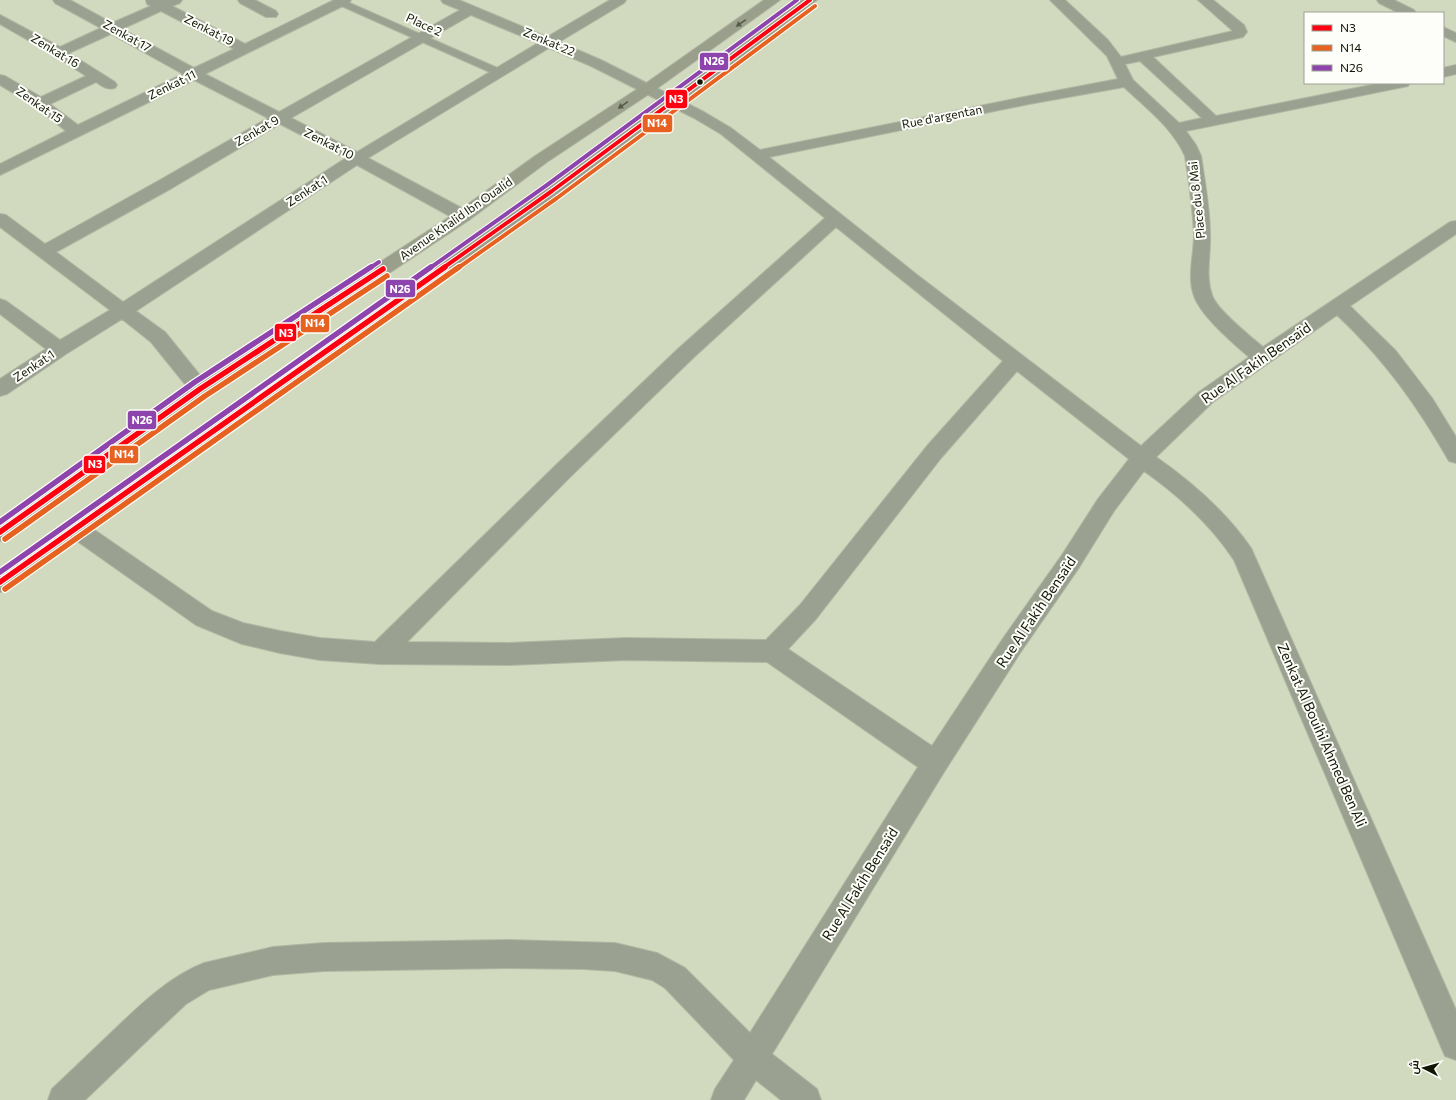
<svg xmlns="http://www.w3.org/2000/svg" width="1456" height="1100" viewBox="0 0 1456 1100" font-family="Commissioner,Cairo,sans-serif">
	<style>
		.lines { fill: none; stroke-linecap: round; stroke-linejoin: round }
		.lane-casing { stroke: #b1b7a3; stroke-width: 2 }
		.street-casing { stroke: #b1b7a3; stroke-width: 2 }
		.secondary-casing { stroke: #b1b7a3; stroke-width: 2 }
		.lane { fill: #9ba190; fill-rule: evenodd }
		.street { fill: #9ba190; fill-rule: evenodd }
		.secondary { fill: #9a9f8c; fill-rule: evenodd }
		.bus-1-far1-casing { stroke: #fdfef9; stroke-width: 6 }
		.bus-1-casing { stroke: #fdfef9; stroke-width: 8 }
		.bus-2-far1-casing { stroke: #fdfef9; stroke-width: 6 }
		.bus-2-casing { stroke: #fdfef9; stroke-width: 8 }
		.bus-3-far1-casing { stroke: #fdfef9; stroke-width: 6 }
		.bus-3-casing { stroke: #fdfef9; stroke-width: 8 }
		.bus-1-far1 { stroke: #f01; stroke-width: 4 }
		.bus-1 { stroke: #f01; stroke-width: 5.5 }
		.bus-2-far1 { stroke: #e76120; stroke-width: 4 }
		.bus-2 { stroke: #e76120; stroke-width: 5.5 }
		.bus-3-far1 { stroke: #8e44ad; stroke-width: 4 }
		.bus-3 { stroke: #8e44ad; stroke-width: 5.5 }
		.oneway { fill: #565a48 }
		.bus-dot { fill: #111604; stroke: #fdfef9; stroke-width: 1.5 }
		.labels { text-anchor: middle; stroke-width: 4; stroke-linejoin: round; paint-order: stroke }
		.far-street-label { font-size: 12px; fill: #111604; stroke: #fdfef9 }
		.street-label { font-size: 14px; fill: #111604; stroke: #fdfef9 }
		.line-badge { stroke: #fdfef9; stroke-width: 1.5 }
		.badge-label { font-size: 11px; text-anchor: middle; font-weight: bold; fill: #fff }
	</style>
	<rect width="100%" height="100%" fill="#d1d9be"/>
	<g class="lines">
		<g class="lane-casing">
			<polygon id="lane" points="337,0 343,0 502,70 503,72 502,74 494,74 337,4 335,2"/>
		</g>
		<g class="street-casing">
			<g id="street">
				<path d="M53,0H70L112,23L151,6L147,4L146,0H182L180,3L172,6L245,44L334,0H351L349,3L205,74L279,112L460,10L443,3L441,0H459L547,37L610,0H626L624,3L559,42L601,60L704,112L731,128L760,150L1029,96L1118,79L1107,56L1050,0H1065L1108,40L1121,57L1233,31L1198,0H1213L1244,25L1247,32L1243,37L1153,57L1216,116L1381,83H1410L1408,86L1403,87L1186,131L1196,145L1201,156C1205,182 1210,209 1210,235C1211,255 1205,275 1212,295C1216,309 1251,337 1263,347L1450,222L1456,221V234L1350,306L1396,351L1432,398L1456,437V463L1449,461C1417,405 1384,359 1337,315L1213,402L1156,457C1192,482 1226,512 1251,548L1456,1010V1060L1445,1056L1234,560C1211,525 1178,495 1144,471L1114,511L1078,569L1020,653L944,772L772,1054L817,1089L821,1100H781L756,1080L744,1100H711L715,1089L734,1060L665,988L652,980L615,971L584,969L508,968L324,971L273,975L209,990L186,1004L153,1035L85,1100H48L52,1089C73,1069 93,1050 114,1030C141,1004 169,977 204,963L273,947L324,943L508,940L615,943L657,953L685,968L750,1033L918,767L767,662L626,660L509,665L380,664L320,660L280,653L242,644L196,625L67,534L64,528L67,522L75,519L83,522L212,611L243,623L280,631L320,638L375,642L554,467L679,348L825,218L721,134L694,118L591,66L549,48L368,158L469,212L471,216L469,220L463,221L457,220L357,165L136,311L165,332L207,384L210,389L207,394L200,396L193,394L151,342L122,319L66,354L7,394L0,396V379L46,349L0,314V299L6,301L60,340L110,310L0,227V214L6,215L45,244L160,180L268,118L194,80L0,175V164L66,131L35,106L0,85V75L5,76L41,97L86,76L54,55L0,24V15L60,47L101,28L55,3ZM161,11L234,49L194,68L122,29ZM471,15L538,43L357,152L291,118ZM111,34L183,74L78,125L50,104L96,82C103,87 107,90 115,88L117,85L115,82L69,53ZM1140,61L1202,118L1179,123L1133,80L1125,64ZM1124,87C1146,108 1172,127 1185,156C1189,182 1193,209 1194,235C1194,255 1187,276 1194,296C1201,316 1233,343 1249,357L1199,392L1141,446L916,274L769,157L1029,104ZM280,124L346,158L123,302L56,252L172,188ZM836,227L1003,361L927,446L800,605L766,640L626,638L509,643L407,642L568,479L693,358ZM1017,371L1129,459L1098,499L1062,555L1004,637L932,746L788,649L816,619L941,458Z"/>
				<polygon points="238,0 255,0 276,11 278,14 276,17 266,17 240,3"/>
				<polygon points="1377,0 1394,0 1414,10 1416,13 1399,13 1379,3"/>
				<polygon points="1443,27 1456,33 1456,42 1443,36"/>
				<polygon points="1456,65 1456,74 1443,77 1443,68"/>
			</g>
		</g>
		<g class="secondary-casing">
			<g id="secondary">
				<polygon points="764,0 780,0 652,92 547,162 469,220 207,394 8,538 0,541 0,520 193,384 457,212 535,156 642,86"/>
				<polygon points="802,0 817,0 558,195 8,589 0,592 0,569 546,187"/>
			</g>
		</g>
		<use href="#lane" class="lane"/>
		<use href="#street" class="street"/>
		<use href="#secondary" class="secondary"/>
		<g class="bus-1-far1-casing">
			<polyline id="bus-1-far1" points="443,268 552,191 810,0"/>
		</g>
		<g class="bus-1-casing">
			<g id="bus-1">
				<polyline points="0,532 200,389 383,269"/>
				<polyline points="0,582 445,267"/>
			</g>
		</g>
		<g class="bus-2-far1-casing">
			<polyline id="bus-2-far1" points="458,268 557,198 815,6"/>
		</g>
		<g class="bus-2-casing">
			<g id="bus-2">
				<polyline points="5,539 205,396 387,276"/>
				<polyline points="5,589 459,267"/>
			</g>
		</g>
		<g class="bus-3-far1-casing">
			<g id="bus-3-far1">
				<polyline points="370,268 379,262"/>
				<polyline points="430,268 547,185 797,0"/>
			</g>
		</g>
		<g class="bus-3-casing">
			<g id="bus-3">
				<polyline points="0,522 195,382 371,267"/>
				<polyline points="0,572 431,267"/>
			</g>
		</g>
		<use href="#bus-1-far1" class="bus-1-far1"/>
		<use href="#bus-1" class="bus-1"/>
		<use href="#bus-2-far1" class="bus-2-far1"/>
		<use href="#bus-2" class="bus-2"/>
		<use href="#bus-3-far1" class="bus-3-far1"/>
		<use href="#bus-3" class="bus-3"/>
	</g>
	<defs><path id="oneway-solid" d="M-6-.8H1V-3.2L6.5 0L1 3.2V.8H-6Z"/></defs>
	<g class="oneway">
		<use href="#oneway-solid" transform="translate(741 23) rotate(145)"/>
		<use href="#oneway-solid" transform="translate(623 105) rotate(146)"/>
	</g>
	<circle class="bus-dot" cx="700" cy="82" r="3.5"/>
	<g class="labels">
		<g class="far-street-label">
			<text transform="translate(424 25) rotate(25)" y="4">Place 2</text>
			<text transform="translate(209 30) rotate(27)" y="4">Zenkat 19</text>
			<text transform="translate(127 36) rotate(29)" y="4">Zenkat 17</text>
			<text transform="translate(549 42) rotate(23)" y="4">Zenkat 22</text>
			<text transform="translate(55 51) rotate(31)" y="4">Zenkat 16</text>
			<text transform="translate(172 85) rotate(-26)" y="4">Zenkat 11</text>
			<text transform="translate(39 105) rotate(35)" y="4">Zenkat 15</text>
			<text transform="translate(942 117) rotate(-11)" y="4">Rue d'argentan</text>
			<text transform="translate(257 131) rotate(-30)" y="4">Zenkat 9</text>
			<text transform="translate(329 144) rotate(27)" y="4">Zenkat 10</text>
			<text transform="translate(307 191) rotate(-33)" y="4">Zenkat 1</text>
			<text transform="translate(1197 200) rotate(-96)" y="4">Place du 8 Mai</text>
			<text transform="translate(456 219) rotate(-35)" y="4">Avenue Khalid Ibn Oualid</text>
			<text transform="translate(34 366) rotate(-34)" y="4">Zenkat 1</text>
		</g>
		<g class="street-label">
			<text transform="translate(1256 363) rotate(-35)" y="5">Rue Al Fakih Bensaïd</text>
			<text transform="translate(1036 612) rotate(-56)" y="5">Rue Al Fakih Bensaïd</text>
			<text transform="translate(1322 735) rotate(66)" y="5">Zenkat Al Bouihi Ahmed Ben Ali</text>
			<text transform="translate(860 884) rotate(-58)" y="5">Rue Al Fakih Bensaïd</text>
		</g>
	</g>
	<g class="line-badge">
		<rect x="699" y="52" width="30" height="19" rx="4" fill="#8e44ad"/>
		<rect x="665" y="89" width="23" height="20" rx="4" fill="#f01"/>
		<rect x="642" y="114" width="31" height="19" rx="4" fill="#e76120"/>
		<rect x="385" y="279" width="31" height="19" rx="4" fill="#8e44ad"/>
		<rect x="300" y="314" width="30" height="19" rx="4" fill="#e76120"/>
		<rect x="274" y="323" width="23" height="19" rx="4" fill="#f01"/>
		<rect x="127" y="410" width="30" height="20" rx="4" fill="#8e44ad"/>
		<rect x="109" y="445" width="30" height="19" rx="4" fill="#e76120"/>
		<rect x="83" y="455" width="23" height="19" rx="4" fill="#f01"/>
	</g>
	<g class="badge-label">
		<text x="714" y="65">N26</text>
		<text x="676" y="103">N3</text>
		<text x="657" y="127">N14</text>
		<text x="400" y="293">N26</text>
		<text x="315" y="327">N14</text>
		<text x="286" y="337">N3</text>
		<text x="142" y="424">N26</text>
		<text x="124" y="458">N14</text>
		<text x="95" y="468">N3</text>
	</g>
	<rect x="1304" y="12" width="140" height="72" fill="#fdfef9" stroke="#9fa197"/>
	<rect x="1312" y="25" width="20" height="6" fill="#ff0011" stroke="#9fa197"/>
	<text x="1340" y="32" font-size="12" fill="#111604">N3</text>
	<rect x="1312" y="45" width="20" height="6" fill="#e76120" stroke="#9fa197"/>
	<text x="1340" y="52" font-size="12" fill="#111604">N14</text>
	<rect x="1312" y="65" width="20" height="6" fill="#8e44ad" stroke="#9fa197"/>
	<text x="1340" y="72" font-size="12" fill="#111604">N26</text>
	<g transform="translate(1424 1068) rotate(276)" stroke="#fdfef9" stroke-width="3" paint-order="stroke">
	<path d="M0-3L7 15L0 10L-7 15Z" fill="#111604"/>
	<text y="-6" font-size="11" font-weight="bold" text-anchor="middle" fill="#111604">ش</text>
	</g>
</svg>
